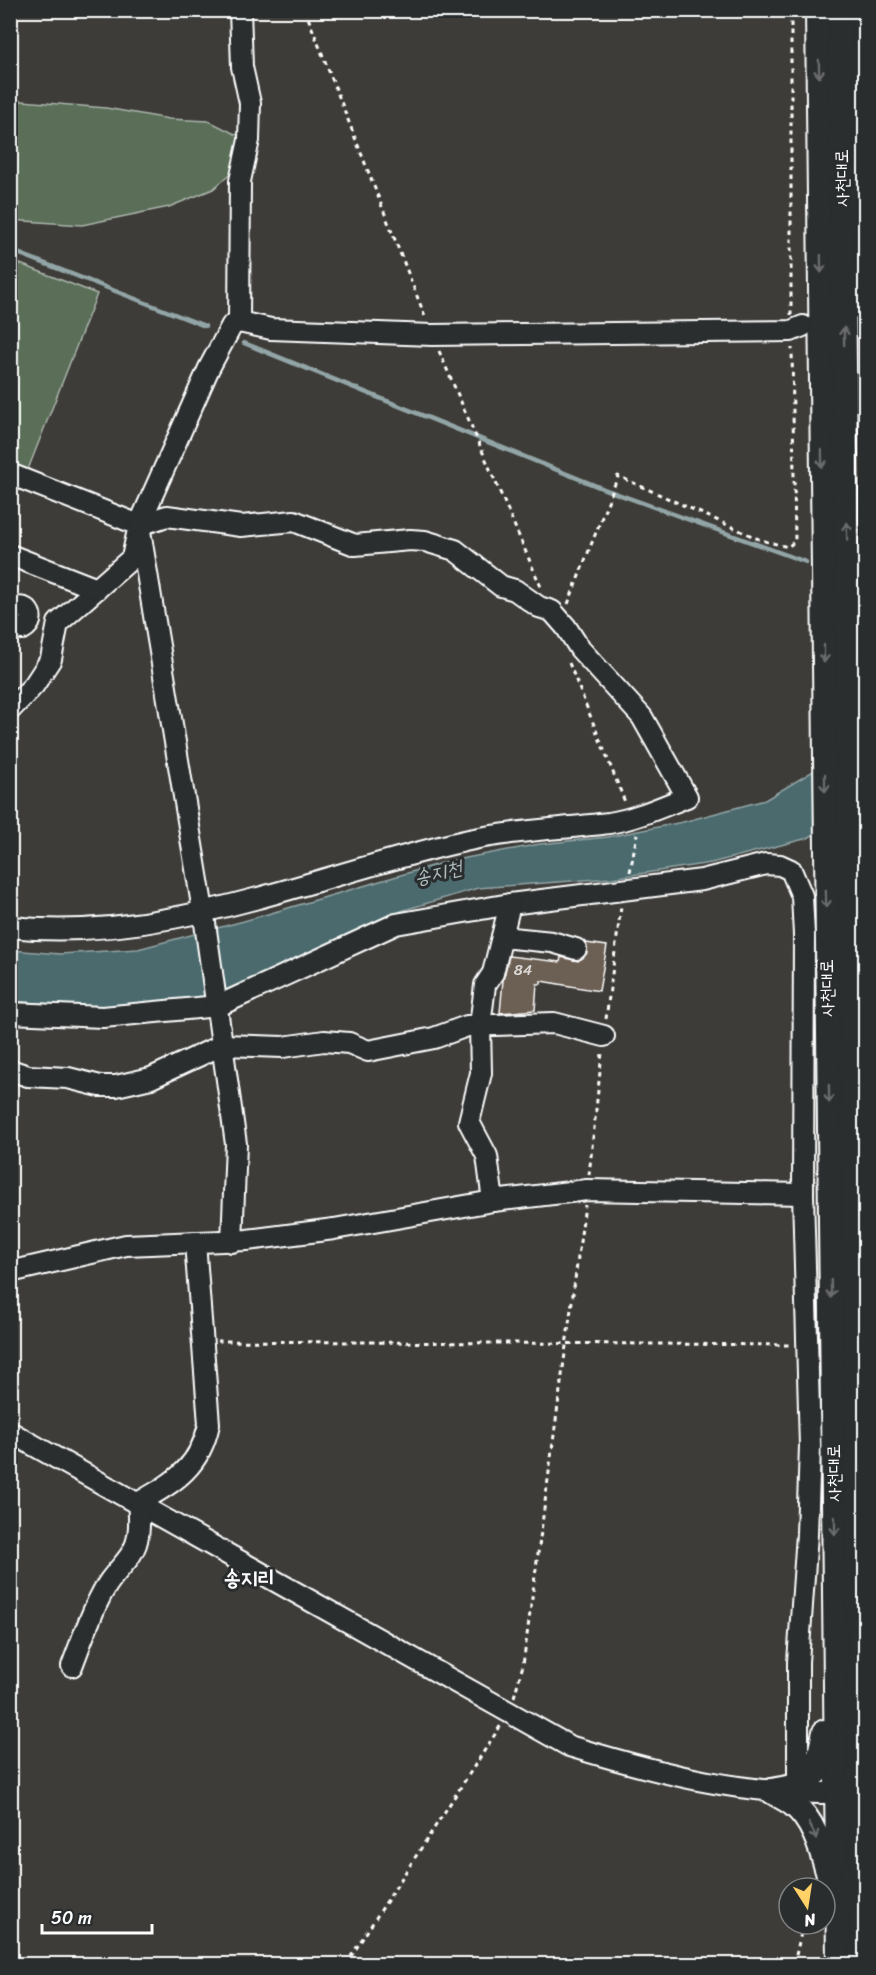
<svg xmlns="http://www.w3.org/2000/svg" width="876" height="1975" viewBox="0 0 876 1975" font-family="Sriracha,'Poor Story',sans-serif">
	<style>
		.green { fill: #5a6e59; stroke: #acb6ac; stroke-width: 1.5 }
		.water { fill: #4b6a6d; stroke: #93a6a7; stroke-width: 1.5 }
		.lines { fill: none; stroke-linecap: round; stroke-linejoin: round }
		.stream { stroke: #93a6a7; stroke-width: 4.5 }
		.building { fill: #6c5e52; stroke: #fff; stroke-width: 1.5 }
		.minor-casing { stroke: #fff; stroke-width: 24 }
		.major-casing { stroke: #fff; stroke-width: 28 }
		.path { stroke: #fff; stroke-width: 3; stroke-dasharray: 4.5 4.5; stroke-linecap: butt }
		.minor { stroke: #2a2d2e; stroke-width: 20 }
		.major { stroke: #2a2d2e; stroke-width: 24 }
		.oneway { stroke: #6a6c6d }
		.labels { text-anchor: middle; stroke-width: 6; stroke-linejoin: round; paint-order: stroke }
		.number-label { font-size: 15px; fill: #dad7d4 }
		.street-label { font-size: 18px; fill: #fff; stroke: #2a2d2e }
		.water-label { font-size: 20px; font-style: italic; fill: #aebcbd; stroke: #2a2d2e }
		.quarter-label { font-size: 21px; font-weight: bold; fill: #fff; stroke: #2a2d2e }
	</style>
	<rect width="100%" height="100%" fill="#3e3c39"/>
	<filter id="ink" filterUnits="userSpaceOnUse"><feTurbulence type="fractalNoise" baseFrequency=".0167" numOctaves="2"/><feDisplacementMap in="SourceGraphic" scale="12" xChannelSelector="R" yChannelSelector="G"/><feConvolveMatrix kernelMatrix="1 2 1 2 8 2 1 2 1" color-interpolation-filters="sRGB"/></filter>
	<g filter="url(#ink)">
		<g class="green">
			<polygon points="10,100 106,108 169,119 209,121 239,136 244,149 235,170 213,189 169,207 82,225 11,220"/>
			<polygon points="10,260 97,294 25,477 11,470"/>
		</g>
		<polygon class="water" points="865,740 865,801 808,838 711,863 612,878 478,888 401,911 340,943 241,988 165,1007 132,1010 11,1001 11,950 60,954 138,949 244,921 445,862 540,844 608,837 683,822 765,800"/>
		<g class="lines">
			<g class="stream">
				<polyline points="10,250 205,326"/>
				<polyline points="244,343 604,489 806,562"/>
				<polyline points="864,594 866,596"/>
			</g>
		</g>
		<polygon class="building" points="586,943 607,946 599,991 541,981 541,984 537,984 535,1010 500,1013 503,980 509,956 560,962 561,957 578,961 587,953"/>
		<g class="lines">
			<g class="minor-casing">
				<g id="minor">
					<polyline points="240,10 242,67 250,103 249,140 240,181 239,322 271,329 432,335 791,331 803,326"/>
					<polyline points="852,308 865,305 857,10"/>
					<polyline points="10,474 139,525 132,558 58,623 51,659 34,685 10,710"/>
					<polyline points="10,555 97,589"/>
					<path d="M10,612C25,598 40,619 23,629L15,628L10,624"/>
					<path d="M10,927C168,944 318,873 469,840C515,830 562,829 609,823C635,819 661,807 687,797L642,717L580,649L566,627L552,611L539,607L515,590L501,586L455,550L425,541L410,540L355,545L294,521L241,526L167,516L139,525"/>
					<polyline points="502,937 552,942 576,949"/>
					<polyline points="10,1013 103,1017 218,1006 396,924 510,904 702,880 766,864 780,865 791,870 802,896 804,935 803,1194 810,1446 807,1534 798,1662 798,1786"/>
					<polyline points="10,1070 28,1076 68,1078 100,1086 116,1086 151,1078 222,1045 283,1047 324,1041 349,1043 368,1051 434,1038 467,1026 554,1023 604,1036"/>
					<polyline points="493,1201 487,1156 469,1122 481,1073 480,1026 485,985 493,973 510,904"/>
					<polyline points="232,1242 236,1144 205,923 139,525 209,368 232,325 239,322"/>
					<polyline points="10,1272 126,1245 247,1240 334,1229 493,1201 587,1190 803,1194"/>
					<path d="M10,1432L569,1746C662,1774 751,1798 850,1792"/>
					<path d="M72,1666C80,1645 88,1622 98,1601C119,1555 145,1565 138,1503C174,1482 200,1468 209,1424L195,1242"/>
				</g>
			</g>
			<g class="major-casing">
				<g id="major">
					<polyline points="818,10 839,1964"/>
					<polyline points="840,10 862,1964"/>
					<polyline points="772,1791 798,1786 816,1772 825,1732"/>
					<path d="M772,1791C779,1796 787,1799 793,1804C814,1820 822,1851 829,1875"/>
				</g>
			</g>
			<g class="path">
				<polyline points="305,10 426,319"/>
				<polyline points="791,315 791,10"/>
				<polyline points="439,351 541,587"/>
				<polyline points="568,604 618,476 761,540 788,547 795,541 792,348"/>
				<polyline points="569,663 625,802"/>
				<polyline points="630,872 637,834"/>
				<polyline points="606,1019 621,907"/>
				<polyline points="589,1175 602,1053"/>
				<polyline points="217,1341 793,1345"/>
				<polyline points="514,1697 523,1665 585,1205"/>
				<polyline points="346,1964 501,1725"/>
				<polyline points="794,1964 803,1924"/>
			</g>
			<use href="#minor" class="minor"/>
			<use href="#major" class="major"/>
		</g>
		<defs><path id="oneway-shaft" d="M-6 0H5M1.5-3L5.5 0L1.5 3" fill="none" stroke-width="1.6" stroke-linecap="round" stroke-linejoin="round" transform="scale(1.5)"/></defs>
		<g class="oneway">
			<use href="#oneway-shaft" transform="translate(819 69) rotate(89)"/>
			<use href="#oneway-shaft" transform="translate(821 264) rotate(89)"/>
			<use href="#oneway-shaft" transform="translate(844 336) rotate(-91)"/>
			<use href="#oneway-shaft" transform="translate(822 459) rotate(89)"/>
			<use href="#oneway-shaft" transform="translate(847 531) rotate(-91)"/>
			<use href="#oneway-shaft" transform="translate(824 654) rotate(90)"/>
			<use href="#oneway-shaft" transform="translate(825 783) rotate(90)"/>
			<use href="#oneway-shaft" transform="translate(826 899) rotate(89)"/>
			<use href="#oneway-shaft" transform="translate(829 1094) rotate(89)"/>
			<use href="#oneway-shaft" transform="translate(831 1289) rotate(89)"/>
			<use href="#oneway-shaft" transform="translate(835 1526) rotate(89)"/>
			<use href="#oneway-shaft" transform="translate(813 1831) rotate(63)"/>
		</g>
	</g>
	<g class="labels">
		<g class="number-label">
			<text x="523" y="975">84</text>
		</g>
		<g class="street-label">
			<text transform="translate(842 178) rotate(-91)" y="6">사천대로</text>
			<text transform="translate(827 988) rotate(-91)" y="6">사천대로</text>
			<text transform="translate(834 1473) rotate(-91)" y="6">사천대로</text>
		</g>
		<g class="water-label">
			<text transform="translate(438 872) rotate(-13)" y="7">송지천</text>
		</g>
		<g class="quarter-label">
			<text x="249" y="1585">송지리</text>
		</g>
	</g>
	<rect width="876" height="1975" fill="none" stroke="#2a2d2e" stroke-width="36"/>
	<rect x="18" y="18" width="840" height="1939" fill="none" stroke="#fff" stroke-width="2" filter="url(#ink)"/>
	<g transform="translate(807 1906) rotate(168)"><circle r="28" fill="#2a2d2e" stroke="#7f8182" stroke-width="1.5"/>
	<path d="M0-4.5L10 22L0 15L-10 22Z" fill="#ffd166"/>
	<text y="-9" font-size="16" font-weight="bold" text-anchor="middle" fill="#ffffff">N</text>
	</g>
	<path d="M42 1924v9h110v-9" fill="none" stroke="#ffffff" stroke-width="3"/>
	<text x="51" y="1924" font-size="18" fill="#ffffff" stroke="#2a2d2e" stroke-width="4.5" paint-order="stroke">50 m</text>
</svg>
